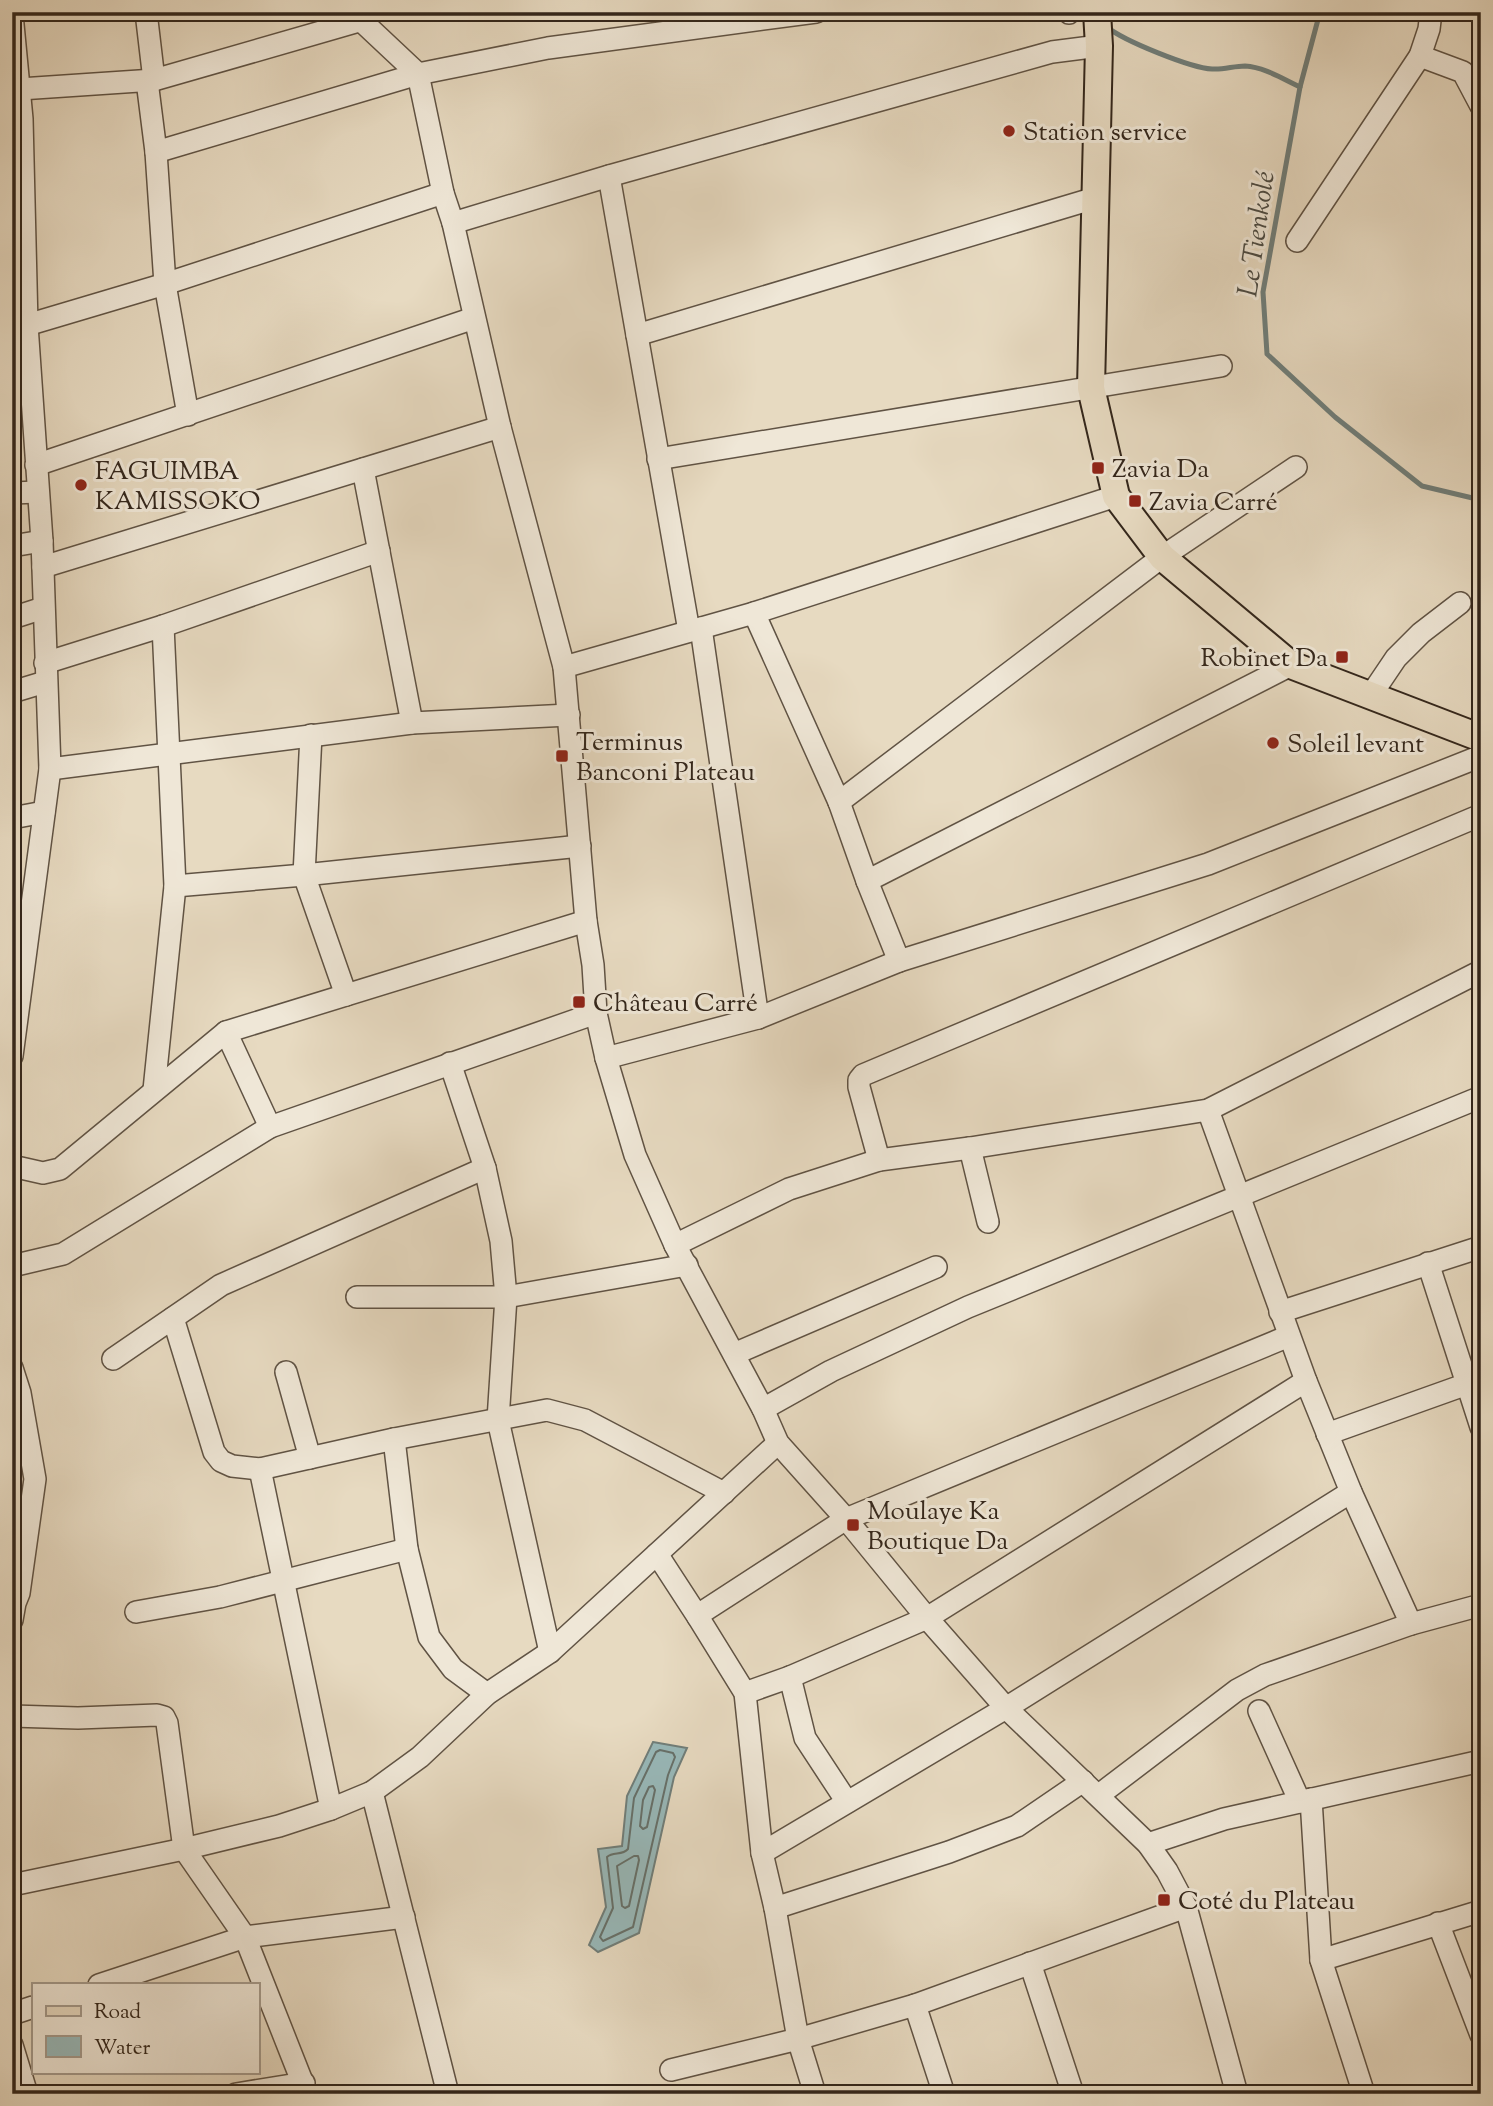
<svg xmlns="http://www.w3.org/2000/svg" width="1493" height="2106" viewBox="0 0 1493 2106" font-family="'Sorts Mill Goudy',serif">
	<style>
		.water { fill: #98b9ba; stroke: #707e7a; stroke-width: 2 }
		.lines { fill: none; stroke-linecap: round; stroke-linejoin: round }
		.shore { stroke: #66706a; stroke-width: 2 }
		.stream { stroke: #707e7a; stroke-width: 5 }
		.minor-casing { stroke: #605344; stroke-width: 24 }
		.major-casing { stroke: #33261b; stroke-width: 30 }
		.minor { stroke: #efe7d7; stroke-width: 21 }
		.major { stroke: #e7dac1; stroke-width: 26 }
		.poi-dot { fill: #8f2418; stroke: #efe7d7; stroke-width: 2.5 }
		.labels { text-anchor: middle; stroke-width: 6; stroke-linejoin: round; paint-order: stroke }
		.poi-label { font-size: 26px; fill: #33261b; stroke: #efe7d7; text-anchor: start }
		.water-label { font-size: 28px; font-style: italic; fill: #4c4b43; stroke: #efe7d7 }
	</style>
	<rect width="100%" height="100%" fill="#e7dac1"/>
	<filter id="stains"><feTurbulence type="fractalNoise" baseFrequency=".00286" numOctaves="4"/><feColorMatrix values="0 0 0 0 .2 0 0 0 0 .09 0 0 0 0 .02 0 0 0 .5 -.17"/></filter>
	<radialGradient id="worn" r=".72"><stop offset=".6" stop-color="#630" stop-opacity="0"/><stop offset="1" stop-color="#630" stop-opacity=".3"/></radialGradient>
	<polygon class="water" points="653,1742 687,1748 674,1777 639,1933 598,1952 589,1945 606,1907 598,1849 622,1846 627,1796"/>
	<g class="lines">
		<g class="shore">
			<path d="M660,1750L673,1753L675,1757L668,1775L633,1927L603,1941L600,1937L613,1908L607,1857C613,1851 622,1856 628,1849L634,1798L656,1752Z"/>
			<polygon points="653,1786 655,1790 647,1827 643,1829 640,1826 643,1800 649,1787"/>
			<polygon points="634,1856 638,1856 639,1860 629,1906 625,1908 622,1906 617,1866"/>
		</g>
		<g class="stream">
			<path d="M1107,27C1124,41 1191,68 1212,69C1223,70 1234,66 1245,66C1264,67 1283,79 1300,87L1263,292L1267,354L1335,417L1422,486L1481,500"/>
			<polyline points="1300,87 1320,12"/>
		</g>
		<g class="minor-casing">
			<g id="minor">
				<polyline points="146,12 154,80"/>
				<polyline points="352,12 418,74 443,193 453,223 500,427 564,667 586,921 593,965 596,1013 606,1058 635,1155 675,1245 763,1409 778,1443 846,1519 927,1618 1006,1708 1148,1844 1167,1871 1186,1907 1237,2094"/>
				<polyline points="1068,12 1069,13"/>
				<polyline points="12,14 22,119 27,325 42,541 50,769 12,1056"/>
				<polyline points="1420,56 1463,72 1481,106"/>
				<polyline points="147,81 156,152 165,284 188,415"/>
				<polyline points="20,89 154,80 359,21"/>
				<polyline points="156,152 418,74 548,48 816,12"/>
				<polyline points="609,176 689,631"/>
				<polyline points="453,223 609,176 1052,52 1099,46"/>
				<polyline points="1297,241 1420,56 1429,29 1431,12"/>
				<polyline points="27,325 165,284 443,193"/>
				<polyline points="637,335 1095,198"/>
				<polyline points="658,459 1221,366"/>
				<polyline points="36,465 474,318"/>
				<polyline points="363,469 412,723"/>
				<polyline points="12,493 38,492"/>
				<polyline points="12,546 42,541"/>
				<polyline points="43,567 500,427"/>
				<polyline points="754,613 839,802 867,881 899,961"/>
				<polyline points="12,618 43,608"/>
				<polyline points="701,628 758,1018"/>
				<polyline points="45,663 163,626 379,551"/>
				<polyline points="564,667 754,613 1116,496"/>
				<polyline points="12,692 45,682"/>
				<polyline points="1371,695 1396,658 1421,633 1460,603"/>
				<polyline points="311,735 304,875 346,995"/>
				<polyline points="50,769 412,723 569,715"/>
				<polyline points="839,802 1162,557 1296,467"/>
				<polyline points="12,818 44,812"/>
				<polyline points="867,881 1291,665"/>
				<polyline points="175,886 304,875 580,846"/>
				<polyline points="226,1032 270,1127"/>
				<polyline points="606,1058 758,1018 899,961 1208,864 1481,756"/>
				<polyline points="450,1063 485,1168 501,1241 506,1297 498,1420 550,1652"/>
				<polyline points="154,1090 175,886 163,626"/>
				<polyline points="1208,1110 1306,1381 1351,1492 1411,1624"/>
				<polyline points="970,1148 988,1222"/>
				<polyline points="879,1160 859,1087 859,1080 863,1075 1481,815"/>
				<polyline points="12,1166 43,1173 60,1169 226,1032 586,921"/>
				<polyline points="675,1245 789,1189 879,1160 970,1148 1208,1110 1481,971"/>
				<polyline points="1428,1263 1481,1427"/>
				<polyline points="12,1266 63,1254 270,1127 596,1013"/>
				<polyline points="357,1297 506,1297 687,1265"/>
				<polyline points="1280,1312 1481,1247"/>
				<polyline points="173,1318 214,1452 221,1461 232,1466 260,1469 394,1439 547,1410 585,1420 724,1493"/>
				<polyline points="734,1354 936,1267"/>
				<polyline points="113,1359 221,1285 485,1168"/>
				<polyline points="12,1368 20,1393 35,1479 19,1593 15,1603 12,1620"/>
				<polyline points="286,1372 310,1458"/>
				<polyline points="763,1409 831,1371 968,1307 1481,1097"/>
				<polyline points="1327,1434 1467,1384"/>
				<polyline points="394,1439 407,1549 429,1637 453,1669 487,1694"/>
				<polyline points="260,1469 331,1809"/>
				<polyline points="657,1554 698,1617"/>
				<polyline points="136,1612 220,1597 407,1549"/>
				<polyline points="790,1677 805,1738 847,1802"/>
				<polyline points="745,1693 790,1677 927,1618 1306,1381"/>
				<polyline points="1259,1711 1300,1802"/>
				<polyline points="12,1716 78,1718 157,1715 164,1717 167,1723 184,1849 245,1937 307,2094"/>
				<polyline points="372,1792 448,2094"/>
				<polyline points="1099,1795 1237,1690 1265,1675 1411,1624 1481,1605"/>
				<polyline points="1311,1799 1321,1960 1364,2094"/>
				<polyline points="1148,1844 1224,1819 1481,1761"/>
				<polyline points="762,1853 1006,1708 1351,1492"/>
				<polyline points="12,1885 184,1849 279,1826 331,1809 372,1792 420,1757 487,1694 550,1652 778,1443"/>
				<polyline points="775,1908 949,1852 1017,1826 1083,1781"/>
				<polyline points="1438,1923 1481,2035"/>
				<polyline points="1321,1960 1481,1911"/>
				<polyline points="1030,1963 1073,2094"/>
				<polyline points="99,1985 245,1937 404,1917"/>
				<polyline points="915,2005 944,2094"/>
				<polyline points="12,2014 33,2007"/>
				<polyline points="12,2045 27,2094"/>
				<polyline points="671,2070 798,2039 915,2005 1186,1907"/>
				<polyline points="236,2094 304,2083"/>
				<polyline points="815,2094 798,2039 775,1908 762,1853 745,1693 698,1617 704,1611 846,1519 1289,1336"/>
			</g>
		</g>
		<g class="major-casing">
			<polyline id="major" points="1097,12 1099,46 1091,388 1116,496 1162,557 1291,665 1481,738"/>
		</g>
		<use href="#minor" class="minor"/>
		<use href="#major" class="major"/>
	</g>
	<g class="poi-dot">
		<circle cx="1009" cy="131" r="7"/>
		<rect x="1091" y="461" width="14" height="14" rx="3.5"/>
		<circle cx="81" cy="485" r="7"/>
		<rect x="1128" y="494" width="14" height="14" rx="3.5"/>
		<rect x="1335" y="650" width="14" height="14" rx="3.5"/>
		<circle cx="1273" cy="743" r="7"/>
		<rect x="555" y="749" width="14" height="14" rx="3.5"/>
		<rect x="572" y="995" width="14" height="14" rx="3.5"/>
		<rect x="846" y="1518" width="14" height="14" rx="3.5"/>
		<rect x="1157" y="1893" width="14" height="14" rx="3.5"/>
	</g>
	<g class="labels">
		<g class="poi-label">
			<text x="1023" y="140">Station service</text>
			<text x="1112" y="477">Zavia Da</text>
			<text x="95" y="479">FAGUIMBA<tspan x="95" dy="30">KAMISSOKO</tspan></text>
			<text x="1149" y="510">Zavia Carré</text>
			<text x="1328" y="666" text-anchor="end">Robinet Da</text>
			<text x="576" y="750">Terminus<tspan x="576" dy="30">Banconi Plateau</tspan></text>
			<text x="1287" y="752">Soleil levant</text>
			<text x="593" y="1011">Château Carré</text>
			<text x="867" y="1519">Moulaye Ka<tspan x="867" dy="30">Boutique Da</tspan></text>
			<text x="1178" y="1909">Coté du Plateau</text>
		</g>
		<g class="water-label">
			<text transform="translate(1255 234) rotate(-82)" y="10">Le Tienkolé</text>
		</g>
	</g>
	<rect width="1493" height="2106" fill="none" stroke="#e7dac1" stroke-width="42"/>
	<rect x="14" y="14" width="1465" height="2078" fill="none" stroke="#33261b" stroke-width="3.5"/>
	<rect x="21" y="21" width="1451" height="2064" fill="none" stroke="#33261b" stroke-width="2"/>
	<rect x="32" y="1983" width="228" height="91" fill="#efe7d7" stroke="#a49a8c" stroke-width="2"/>
	<rect x="46" y="2006" width="35" height="10" fill="#e7dac1" stroke="#a49a8c" stroke-width="2"/>
	<text x="94" y="2018" font-size="21" fill="#33261b">Road</text>
	<rect x="46" y="2036" width="35" height="21" fill="#98b9ba" stroke="#a49a8c" stroke-width="2"/>
	<text x="94" y="2054" font-size="21" fill="#33261b">Water</text>
	<rect width="100%" height="100%" filter="url(#stains)"/>
	<rect width="100%" height="100%" fill="url(#worn)"/>
</svg>
